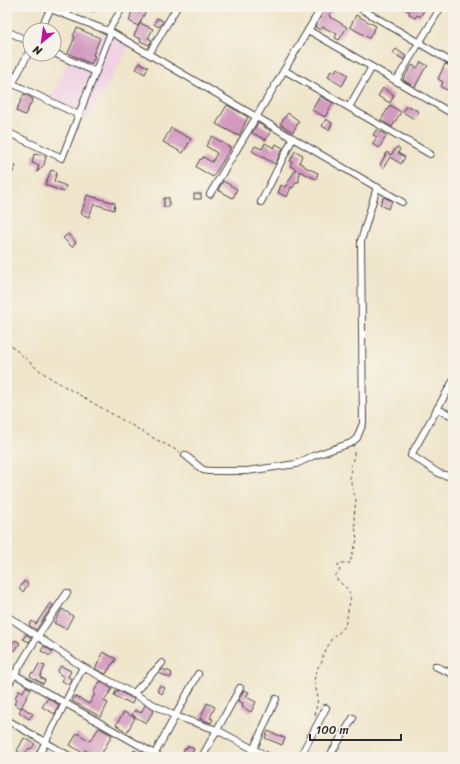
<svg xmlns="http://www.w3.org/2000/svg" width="460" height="764" viewBox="0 0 460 764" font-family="Sriracha,sans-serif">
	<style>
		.built { fill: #f0d0e5 }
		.building { fill: #d39ac0 }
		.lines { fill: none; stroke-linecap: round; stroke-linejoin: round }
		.street-casing { stroke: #484743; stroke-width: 8 }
		.path { stroke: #484743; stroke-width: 1; stroke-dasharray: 3 3; stroke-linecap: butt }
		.street { stroke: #fff; stroke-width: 6 }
	</style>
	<rect width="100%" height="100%" fill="#f7f3e8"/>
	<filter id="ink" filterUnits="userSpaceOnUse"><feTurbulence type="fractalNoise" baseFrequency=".025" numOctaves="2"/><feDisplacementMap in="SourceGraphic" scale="8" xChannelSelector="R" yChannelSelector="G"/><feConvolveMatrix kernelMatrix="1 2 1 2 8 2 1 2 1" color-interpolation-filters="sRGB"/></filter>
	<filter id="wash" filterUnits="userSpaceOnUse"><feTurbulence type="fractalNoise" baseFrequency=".012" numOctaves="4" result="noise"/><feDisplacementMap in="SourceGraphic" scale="16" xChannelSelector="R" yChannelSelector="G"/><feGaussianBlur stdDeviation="0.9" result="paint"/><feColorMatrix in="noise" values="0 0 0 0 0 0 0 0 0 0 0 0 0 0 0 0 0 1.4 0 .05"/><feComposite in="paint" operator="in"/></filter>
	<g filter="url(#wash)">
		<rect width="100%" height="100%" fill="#efe5ca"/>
		<polygon class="built" points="102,32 130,45 88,119 51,98 70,58 89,66"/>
		<g id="blocks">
			<g class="building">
				<polygon points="85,7 97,7 94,12"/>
				<polygon points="135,7 145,13 138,26 129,21 131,17 130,16"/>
				<polygon points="326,7 334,7 329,16 347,27 339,40 335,38 337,34 323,27 320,30 315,27"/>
				<polygon points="403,7 426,7 420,17 417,15 415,18 409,14 410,12"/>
				<polygon points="356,15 376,26 369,38 350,27"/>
				<polygon points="157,18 163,21 159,27 154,24"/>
				<polygon points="140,23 153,29 148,38 152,40 149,45 140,41 141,39 134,36"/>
				<polygon points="77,28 100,38 93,55 95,56 91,64 68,53 75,37 73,36"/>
				<polygon points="396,49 406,56 404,60 393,53"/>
				<polygon points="421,62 428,66 424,70 415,87 403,80 412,65 417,68"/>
				<polygon points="140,63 148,67 145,74 136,69"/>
				<polygon points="445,64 453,67 451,70 453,71 453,81 447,90 441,87 443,82 438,79"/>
				<polygon points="337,68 348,75 342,86 328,77 331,70 335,72"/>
				<polygon points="383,88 394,95 390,103 378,96"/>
				<polygon points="24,94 33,99 25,115 16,111"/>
				<polygon points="320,96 333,103 325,117 312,110"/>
				<polygon points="227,105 248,117 239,136 216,124"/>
				<polygon points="390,105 401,112 392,127 381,120"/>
				<polygon points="406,106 408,107 409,106 419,112 414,119 403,112"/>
				<polygon points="288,113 299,121 293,132 280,124"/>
				<polygon points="326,119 332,123 329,130 322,126"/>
				<polygon points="258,123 271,131 266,140 252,133"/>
				<polygon points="171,128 191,139 183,153 163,142"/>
				<polygon points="376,130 387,135 379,148 372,144 377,137 373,135"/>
				<polygon points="212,136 231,148 213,177 196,167 200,159 201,160 203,157 212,162 217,153 206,146"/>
				<polygon points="265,143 274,148 276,144 283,148 275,164 252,151 255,146 262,149"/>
				<polygon points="397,147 400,149 398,153 405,157 401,164 390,157 383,168 380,165 387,152 391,155"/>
				<polygon points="295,151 303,155 299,162 305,166 305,167 318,173 316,179 299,171 299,182 296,182 293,188 291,187 287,197 278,193 281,185 285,187 296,169 290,166 292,162 290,161"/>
				<polygon points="34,154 46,156 44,165 37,172 39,165 32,163"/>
				<polygon points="11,163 16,166 7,183 7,170"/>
				<polygon points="51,170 57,172 54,181 66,186 64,192 45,185"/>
				<polygon points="223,181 237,189 233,198 218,190"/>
				<rect x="194" y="194" width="7" height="5"/>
				<polygon points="87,195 115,203 114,210 94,204 89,217 81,214"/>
				<polygon points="384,197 392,201 388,209 380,204"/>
				<rect x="164" y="198" width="5" height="9"/>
				<polygon points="68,234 76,242 72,247 63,238"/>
				<polygon points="24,581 28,584 23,592 19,589"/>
				<polygon points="50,603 53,605 36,630 29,625 32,621 36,624"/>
				<polygon points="62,609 73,616 66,629 54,623"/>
				<polygon points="26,634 31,638 29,642 23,639"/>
				<polygon points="15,640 20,643 15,651 10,648"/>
				<polygon points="44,646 53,652 50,656 41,651"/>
				<polygon points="103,652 116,659 113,664 112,664 106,674 95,669 101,657 100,657"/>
				<polygon points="39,664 45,666 40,677 45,680 43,684 30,676 32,672 34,673"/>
				<polygon points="61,666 71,671 68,677 72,679 69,685 62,681 64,677 57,672"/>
				<polygon points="163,669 166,671 167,670 172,673 171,674 172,675 170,678 159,673"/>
				<polygon points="100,681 112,689 104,701 108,703 101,717 72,701 75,696 89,704 95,694 93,693"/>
				<polygon points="160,685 165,688 162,694 157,691"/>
				<polygon points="26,686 31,689 21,708 14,704 17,699 15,698 19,690 23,692"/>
				<polygon points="117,690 134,699 132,704 124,700 123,701 114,695"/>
				<polygon points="244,690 249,692 246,697 256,702 251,712 242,707 243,703 238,701"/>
				<polygon points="48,698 59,705 55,714 42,707"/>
				<polygon points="207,703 215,707 210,718 213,719 211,723 200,719"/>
				<polygon points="145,705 154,710 146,723 132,715 135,710 141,713"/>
				<polygon points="22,707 33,714 29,719 19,712"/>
				<polygon points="124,712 135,718 127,732 116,725"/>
				<polygon points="99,728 112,735 102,753 103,754 101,757 98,757 85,750 83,753 70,745 77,733 90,741"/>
				<polygon points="268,731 285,738 282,745 265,738"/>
				<polygon points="24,738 35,744 31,749 29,748 24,755 17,751"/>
				<polygon points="188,746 194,749 190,757 180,757 185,748 186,749"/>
				<polygon points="134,750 141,753 139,757 130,757"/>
			</g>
		</g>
	</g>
	<g filter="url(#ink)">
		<use href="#blocks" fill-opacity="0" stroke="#484743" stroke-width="1"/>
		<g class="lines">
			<g class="street-casing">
				<g id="street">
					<polyline points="45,7 111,32 402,202"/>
					<polyline points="358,7 453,63"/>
					<polyline points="448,7 453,10"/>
					<polyline points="66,15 71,7"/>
					<polyline points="40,30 50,10"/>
					<polyline points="308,30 453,114"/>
					<polyline points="7,31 30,42"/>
					<polyline points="108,31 123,7"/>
					<polyline points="54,53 96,72"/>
					<polyline points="149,54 177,7"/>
					<polyline points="284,70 430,154"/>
					<polyline points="7,81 79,115"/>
					<polyline points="396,81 441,7"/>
					<polyline points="7,94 30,50"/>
					<polyline points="349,107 372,67"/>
					<polyline points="7,132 62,158 111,32"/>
					<polyline points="210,194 322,7"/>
					<polyline points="261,202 293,138"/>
					<polyline points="453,381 411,455 440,474 453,477"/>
					<polyline points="437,409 453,416"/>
					<polyline points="185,455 203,470 209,471 247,471 296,464 313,456 351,443 357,438 363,423 361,241 377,187"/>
					<polyline points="7,616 83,667 175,716 217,730 253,749 270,757"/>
					<polyline points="435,666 453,674"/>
					<polyline points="7,670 160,757"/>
					<polyline points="7,687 37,637 67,593"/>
					<polyline points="133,694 162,663"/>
					<polyline points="7,720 71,757"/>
					<polyline points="38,757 83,667"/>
					<polyline points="153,757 198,674"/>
					<polyline points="202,757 240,688"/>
					<polyline points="250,757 276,699"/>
					<polyline points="300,757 326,708"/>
					<polyline points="332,757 332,752 353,718"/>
				</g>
			</g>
			<g class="path">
				<polyline points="7,342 35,367 52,379 155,439 180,452"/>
				<path d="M315,715L318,698L314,680L317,671L318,667L322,662L323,656L333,636C346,630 346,623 348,611C349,604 352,599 349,592C346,585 338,583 335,576L340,571L338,565L339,563H351V558L357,540L354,517L356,500L350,479L351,465L354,456V449"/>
			</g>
			<use href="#street" class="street"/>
		</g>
	</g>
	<rect width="460" height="764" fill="none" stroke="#f7f3e8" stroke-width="24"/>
	<g transform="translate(42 42) rotate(209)"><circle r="19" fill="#f7f3e8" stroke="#a5a39c"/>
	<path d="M0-3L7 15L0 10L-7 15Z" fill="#b5179e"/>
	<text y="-6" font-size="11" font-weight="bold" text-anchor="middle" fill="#2b2b2b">N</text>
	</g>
	<path d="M310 734v6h91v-6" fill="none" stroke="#2b2b2b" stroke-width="2"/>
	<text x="316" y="734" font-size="12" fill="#2b2b2b" stroke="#f7f3e8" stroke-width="3" paint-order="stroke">100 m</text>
</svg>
